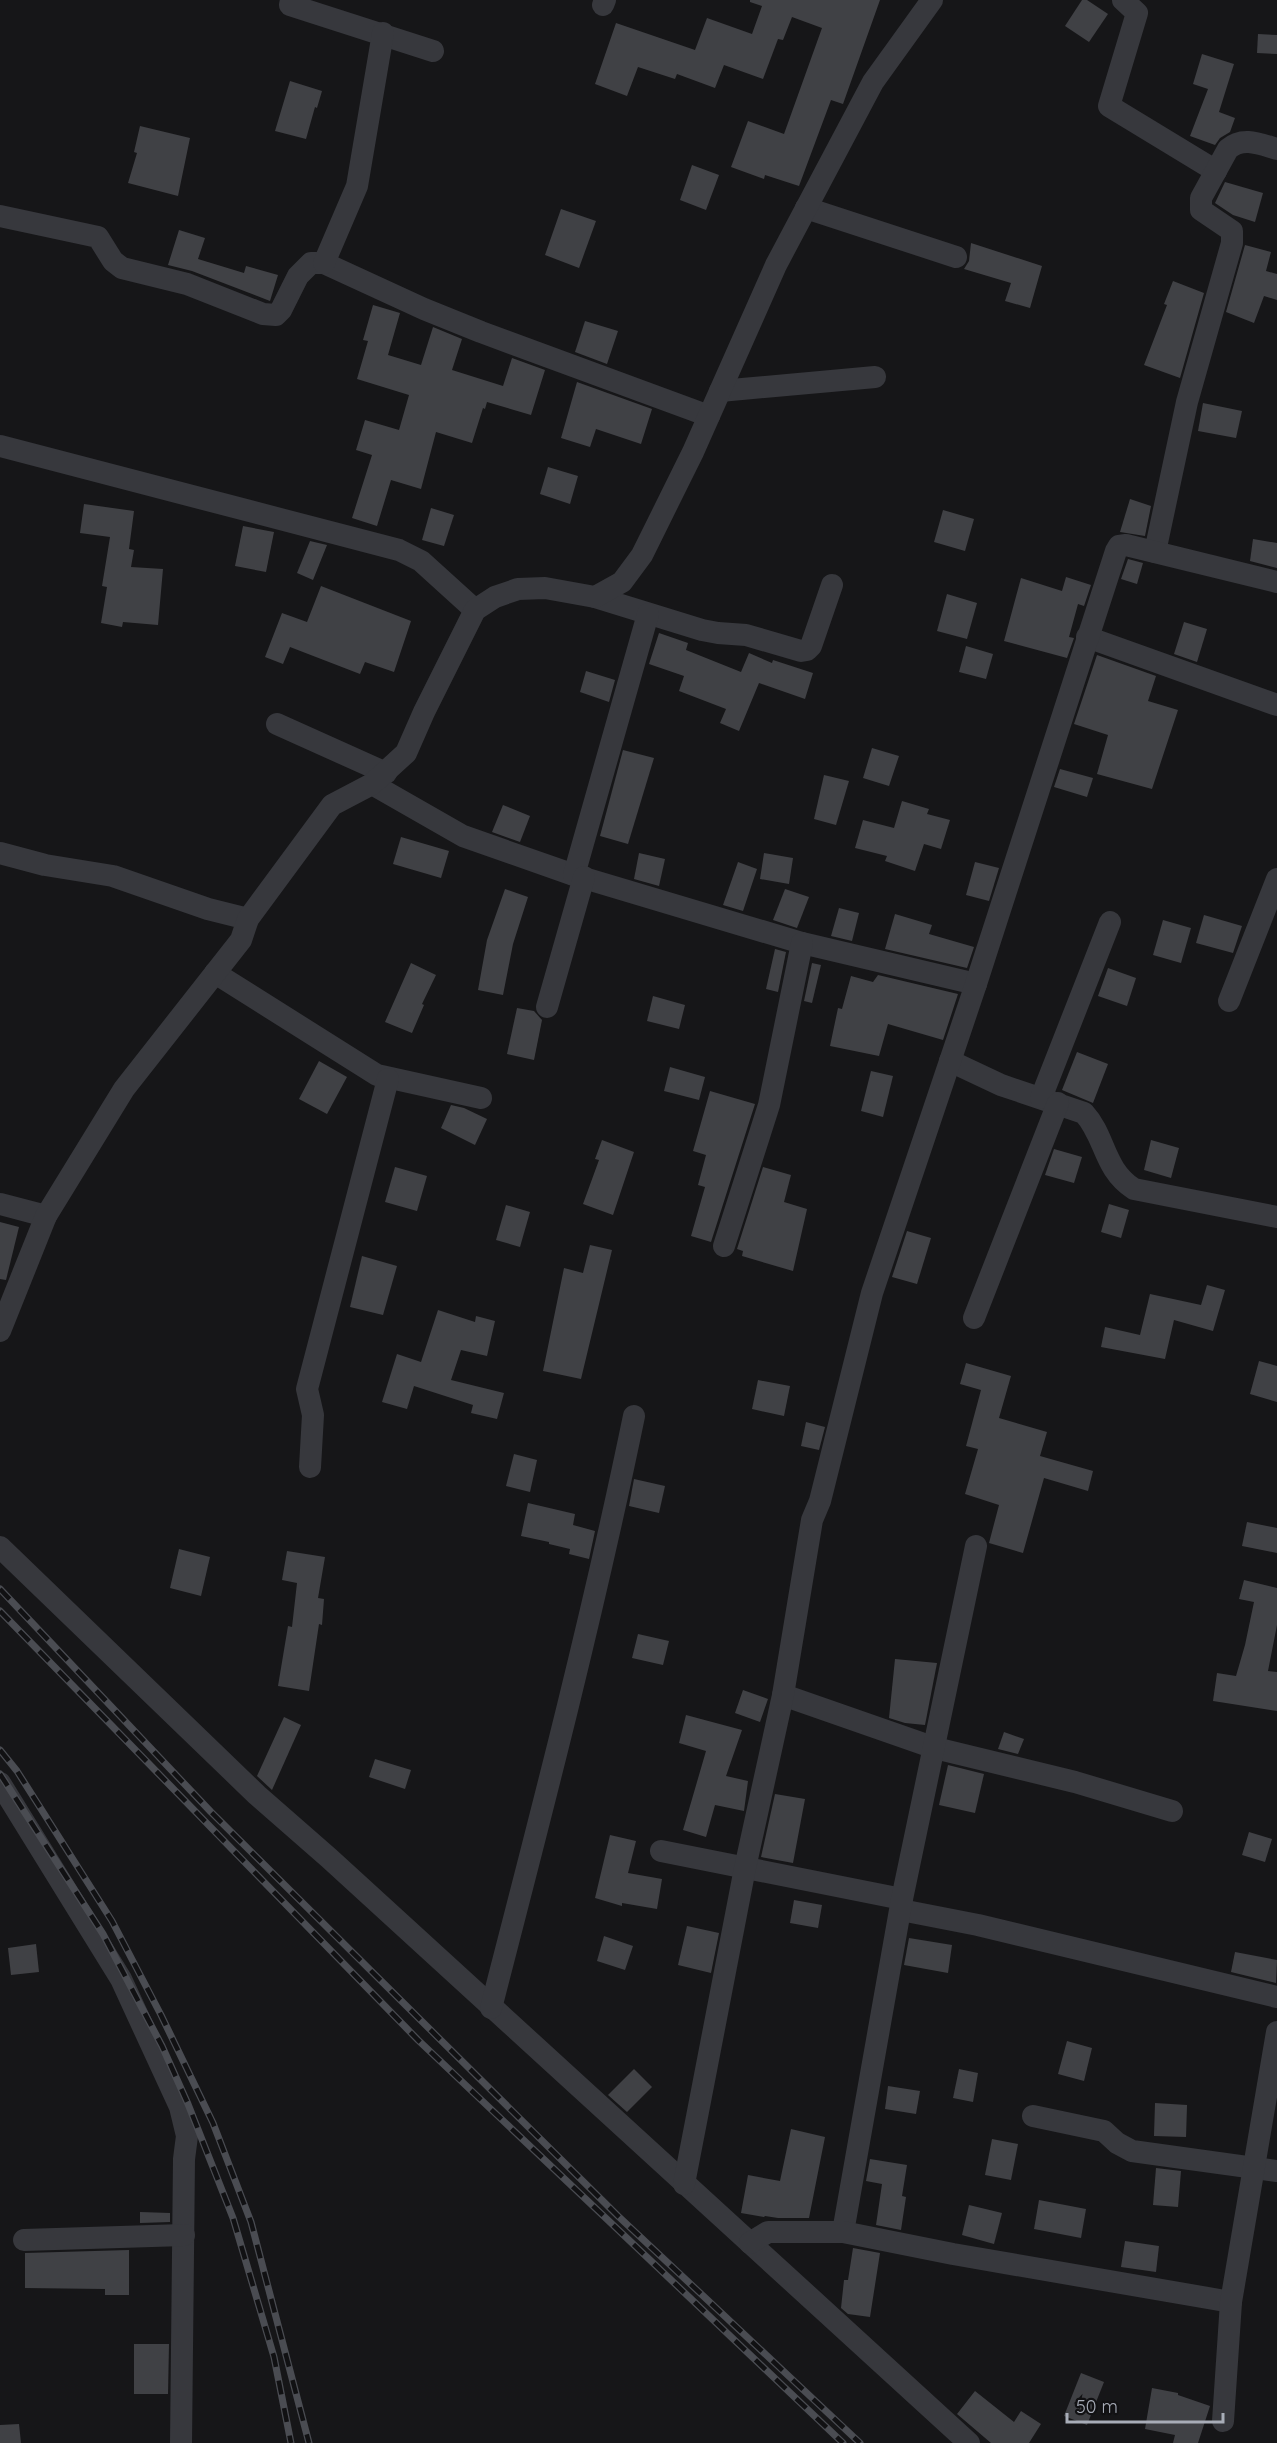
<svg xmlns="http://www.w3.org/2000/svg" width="1277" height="2443" viewBox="0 0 1277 2443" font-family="Quicksand,sans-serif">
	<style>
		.building { fill: #404145 }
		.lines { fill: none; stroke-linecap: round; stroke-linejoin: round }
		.minor { stroke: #37383d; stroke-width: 22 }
		.rail-casing { stroke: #4a4c52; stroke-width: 7 }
		.rail { stroke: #111113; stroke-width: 4.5; stroke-dasharray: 14; stroke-linecap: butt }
	</style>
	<rect width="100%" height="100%" fill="#161618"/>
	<g class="building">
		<polygon points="750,0 880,0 843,104 831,100 799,186 765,175 764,179 731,167 748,121 784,134 822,28 792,17 783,40 778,39 763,79 724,65 715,88 677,74 675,79 638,67 627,96 595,84 616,23 695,50 707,18 752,34 762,6 750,2"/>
		<polygon points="1082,0 1087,0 1108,14 1089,42 1065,26"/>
		<polygon points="1258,34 1277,35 1277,54 1257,53"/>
		<polygon points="1202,54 1234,64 1219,112 1235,118 1230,132 1220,138 1215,145 1190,136 1208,89 1193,84"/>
		<polygon points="290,81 322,91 317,108 315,107 306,139 275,131"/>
		<polygon points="140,126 190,138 178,196 128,183 137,153 134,152"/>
		<polygon points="692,165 719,175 706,210 680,200"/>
		<polygon points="1225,182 1263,193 1255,222 1233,215 1215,203"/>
		<polygon points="561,209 596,221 579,268 545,255"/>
		<polygon points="179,230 205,238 198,259 244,273 246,266 278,275 270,301 192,271 168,265"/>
		<polygon points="971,243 1042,266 1030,308 1005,301 1011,283 964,269 969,261"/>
		<polygon points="1245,245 1271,252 1266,271 1277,274 1277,300 1264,296 1254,323 1226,312"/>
		<polygon points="1173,281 1204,293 1180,378 1144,365 1167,305 1164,304"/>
		<polygon points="373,305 400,313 388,355 421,365 433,327 462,339 452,370 503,386 512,358 545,370 531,415 487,402 485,409 483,408 472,443 436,432 421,489 391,480 377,526 352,518 372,455 356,450 365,420 399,430 409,395 357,379 368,341 363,340"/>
		<polygon points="585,321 618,331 607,364 575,352"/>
		<polygon points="577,382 652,409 641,444 596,429 590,447 561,438"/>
		<polygon points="1203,403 1242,411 1236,438 1198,431"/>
		<polygon points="548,467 578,476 570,504 540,494"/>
		<polygon points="1130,499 1151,506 1145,536 1120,532"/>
		<polygon points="84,504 134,511 129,549 134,550 131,567 163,569 158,625 123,622 122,627 101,623 107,587 102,586 110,537 80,533"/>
		<polygon points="431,508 454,515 444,546 422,540"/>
		<polygon points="943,510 974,519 965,551 934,542"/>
		<polygon points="243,526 274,532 266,572 235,566"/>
		<polygon points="1253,539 1277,543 1277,568 1250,561"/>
		<polygon points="310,541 327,545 313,580 297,573"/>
		<polygon points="1128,559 1143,563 1137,584 1121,579"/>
		<polygon points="1066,577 1091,585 1084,606 1078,604 1069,637 1074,638 1067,658 1004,641 1021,578 1062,591"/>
		<polygon points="321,586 411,621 394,672 365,662 360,674 290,647 283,664 265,657 282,613 307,622"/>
		<polygon points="947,594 977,603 967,639 937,631"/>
		<polygon points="1184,622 1207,629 1197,662 1174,654"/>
		<polygon points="659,633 688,643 686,650 741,672 749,653 772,663 773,660 813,673 805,699 759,683 739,731 720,723 726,709 679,691 684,676 649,664"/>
		<polygon points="966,646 993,654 986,679 959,672"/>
		<polygon points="1097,655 1156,676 1148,701 1178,710 1152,789 1097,774 1108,735 1074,724"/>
		<polygon points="586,671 615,680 609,702 580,692"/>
		<polygon points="872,748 899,756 889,786 863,778"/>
		<polygon points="623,750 654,758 628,844 600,836"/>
		<polygon points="1060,769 1093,778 1087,797 1054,787"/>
		<polygon points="824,775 849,781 836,825 814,819"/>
		<polygon points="902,801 929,809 927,814 950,820 941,849 924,844 915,871 885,861 887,856 855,848 863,820 894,828"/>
		<polygon points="503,805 530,816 520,842 492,832"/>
		<polygon points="401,837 449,851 441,878 393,864"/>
		<polygon points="639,853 665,859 659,886 634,879"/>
		<polygon points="764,853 793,858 789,884 760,879"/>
		<polygon points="738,862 757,869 743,911 723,905"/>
		<polygon points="975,862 999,868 989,901 966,895"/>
		<polygon points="505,889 528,897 513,944 503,995 478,990 487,940"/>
		<polygon points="785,889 809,897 797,928 773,920"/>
		<polygon points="839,908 859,913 852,941 831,936"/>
		<polygon points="895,914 932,925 929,934 974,947 967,968 885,949"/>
		<polygon points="1204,915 1242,926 1233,953 1196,943"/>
		<polygon points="1163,920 1191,928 1181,963 1153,955"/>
		<polygon points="775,949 786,952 778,992 766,989"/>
		<polygon points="411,963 436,975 422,1004 424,1005 412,1033 385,1022"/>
		<polygon points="812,963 821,965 812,1003 804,1001"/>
		<polygon points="1108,968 1136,978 1127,1006 1098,996"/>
		<polygon points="878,975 958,994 943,1040 888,1024 879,1056 830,1046 838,1008 842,1009 851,976 873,982"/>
		<polygon points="653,996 685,1005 679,1029 647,1021"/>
		<polygon points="517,1008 534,1011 542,1020 534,1060 507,1054"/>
		<polygon points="1077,1052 1108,1064 1093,1103 1062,1090"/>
		<polygon points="319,1061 347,1077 327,1114 299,1099"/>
		<polygon points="670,1067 705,1077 699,1100 664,1091"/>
		<polygon points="871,1071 893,1076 883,1117 861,1111"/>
		<polygon points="710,1091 755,1104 711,1242 691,1236 705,1187 698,1185 706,1155 693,1151"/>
		<polygon points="451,1105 464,1108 487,1119 475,1145 441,1128"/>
		<polygon points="602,1140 634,1152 613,1215 583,1204 599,1160 595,1159"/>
		<polygon points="1151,1140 1179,1148 1171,1178 1144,1170"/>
		<polygon points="1054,1149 1082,1157 1074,1183 1045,1175"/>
		<polygon points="395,1167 427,1176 417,1211 385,1202"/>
		<polygon points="763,1167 791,1175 784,1202 807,1209 793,1271 742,1256 743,1251 737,1249"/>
		<polygon points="1109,1204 1129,1210 1121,1238 1101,1232"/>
		<polygon points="506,1205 530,1212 520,1247 496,1240"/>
		<polygon points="0,1222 19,1227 6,1280 0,1279"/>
		<polygon points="907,1231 931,1238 917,1284 892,1277"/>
		<polygon points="590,1245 612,1250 581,1379 543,1371 564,1268 583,1273"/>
		<polygon points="362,1256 397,1266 383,1315 350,1307"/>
		<polygon points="1207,1285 1225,1290 1213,1331 1174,1320 1165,1359 1101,1347 1105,1327 1140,1335 1150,1294 1201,1305"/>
		<polygon points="438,1310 475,1322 476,1316 495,1321 487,1356 461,1350 451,1380 504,1393 497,1419 471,1413 473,1405 414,1386 407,1409 382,1402 397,1354 421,1362"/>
		<polygon points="1259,1361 1277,1366 1277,1402 1250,1394"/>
		<polygon points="966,1363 1011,1376 999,1418 1047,1432 1040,1456 1093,1471 1088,1491 1044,1478 1023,1553 989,1543 999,1505 965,1494 978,1449 966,1446 981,1390 960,1384"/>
		<polygon points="758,1380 790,1386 784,1416 752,1409"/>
		<polygon points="806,1422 825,1427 819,1450 801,1446"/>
		<polygon points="514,1454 537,1460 530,1492 506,1486"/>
		<polygon points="634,1479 665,1486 659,1513 629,1506"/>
		<polygon points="528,1503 575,1514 573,1525 595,1531 589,1559 569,1554 570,1549 549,1544 549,1542 521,1536"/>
		<polygon points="1247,1522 1277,1528 1277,1553 1242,1546"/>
		<polygon points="179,1549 210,1557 201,1596 170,1588"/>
		<polygon points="287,1551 325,1557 318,1598 324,1599 322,1625 319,1624 309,1691 278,1686 288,1626 292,1627 297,1583 282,1580"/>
		<polygon points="1244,1580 1277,1588 1277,1625 1268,1671 1277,1672 1277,1711 1213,1701 1217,1673 1236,1676 1245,1645 1254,1602 1239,1599"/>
		<polygon points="638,1634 669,1641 663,1665 632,1658"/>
		<polygon points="895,1659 937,1663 925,1725 905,1723 889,1718"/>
		<polygon points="743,1690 768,1699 760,1722 735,1713"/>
		<polygon points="686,1715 742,1730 726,1776 748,1781 744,1811 715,1805 706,1837 683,1830 706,1751 679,1743"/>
		<polygon points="284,1717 301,1725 272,1790 257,1776"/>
		<polygon points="1004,1732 1024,1739 1018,1754 998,1749"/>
		<polygon points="375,1759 411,1770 405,1789 369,1777"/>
		<polygon points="948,1765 984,1774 975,1813 939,1805"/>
		<polygon points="775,1794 805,1799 793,1863 761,1857"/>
		<polygon points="1249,1832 1272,1839 1265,1862 1242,1855"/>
		<polygon points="610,1835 636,1841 628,1873 662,1879 657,1909 622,1903 622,1906 595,1898"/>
		<polygon points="794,1900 822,1905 818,1928 790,1923"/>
		<polygon points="687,1926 719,1933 711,1973 678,1965"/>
		<polygon points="604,1936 633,1946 625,1970 597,1961"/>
		<polygon points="909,1938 952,1945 948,1973 904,1965"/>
		<polygon points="36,1944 39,1972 11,1975 8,1948"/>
		<polygon points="1235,1952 1277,1960 1276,1983 1231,1972"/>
		<polygon points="1067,2041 1092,2048 1084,2081 1058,2074"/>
		<polygon points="634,2069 652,2087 627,2112 608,2095"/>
		<polygon points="959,2069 978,2073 973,2102 953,2098"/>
		<polygon points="888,2086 920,2091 916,2114 885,2109"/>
		<polygon points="1155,2103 1187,2105 1186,2137 1154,2136"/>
		<polygon points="791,2129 825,2137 809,2218 778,2218 765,2216 764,2217 741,2213 748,2175 780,2181"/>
		<polygon points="992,2139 1018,2144 1011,2180 985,2175"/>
		<polygon points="870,2159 907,2165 902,2196 906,2197 901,2230 876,2225 882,2184 866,2181"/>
		<polygon points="1156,2168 1181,2171 1178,2207 1153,2205"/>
		<polygon points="1039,2200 1086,2209 1081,2238 1034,2229"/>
		<polygon points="969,2205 1002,2213 994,2244 962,2235"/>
		<polygon points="140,2212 170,2213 170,2222 140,2223"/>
		<polygon points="1125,2241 1159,2246 1156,2272 1121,2267"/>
		<polygon points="853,2248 880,2253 870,2317 848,2314 841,2308 844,2280 848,2280"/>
		<polygon points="129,2250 129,2295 105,2295 105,2289 25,2288 25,2253"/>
		<polygon points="134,2344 169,2344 168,2394 134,2394"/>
		<polygon points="1081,2373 1104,2382 1087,2425 1064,2416"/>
		<polygon points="1152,2388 1178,2393 1178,2395 1210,2406 1198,2443 1173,2443 1175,2435 1145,2429"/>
		<polygon points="975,2391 1014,2422 1021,2411 1041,2424 1029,2443 991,2443 957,2414"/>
		<polygon points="19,2424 21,2443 0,2443 0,2425"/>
	</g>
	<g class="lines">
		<g class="minor">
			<polyline points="291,0 290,5 433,51"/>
			<polyline points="1123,0 1137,13 1109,106 1216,171"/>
			<polyline points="603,5 605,0"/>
			<polyline points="806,208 956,257"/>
			<polyline points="0,216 98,237 113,261 122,268 187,284 263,314 276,315 281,310 298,276 311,263 324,263 424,309 481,332 709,416"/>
			<polyline points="324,263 357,186 383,33"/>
			<polyline points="720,391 875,377"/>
			<polyline points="0,446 399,550 421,561 475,610"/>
			<path d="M1155,552L1187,402L1232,243V231L1201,210V198L1228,149C1243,136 1260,144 1277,149"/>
			<polyline points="595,597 702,630 718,633 746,635 801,651 807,650 811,646 832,585"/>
			<polyline points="1087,637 1277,705"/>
			<polyline points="277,724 386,773"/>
			<polyline points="372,784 463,836 574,875 802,943 976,984"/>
			<polyline points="0,853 45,865 113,876 208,909 248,919"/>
			<polyline points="574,875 648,614"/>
			<polyline points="215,973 377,1075 481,1098"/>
			<polyline points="1229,1001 1277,879"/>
			<polyline points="547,1007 584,877"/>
			<path d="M950,1061L1001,1085L1084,1113C1106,1137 1103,1169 1134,1189L1277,1217"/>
			<polyline points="1041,1098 1110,922"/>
			<polyline points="0,1204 46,1216"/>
			<polyline points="724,1246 769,1105 802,943"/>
			<polyline points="974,1318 1058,1103"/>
			<polyline points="0,1331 46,1216 124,1089 241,940 248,919 332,805 372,784 406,753 424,712 475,610 495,597 518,589 545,588 595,597 622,582 642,555 693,452 776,265 873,82 932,0"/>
			<polyline points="310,1467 313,1415 307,1389 388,1079"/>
			<polyline points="0,1547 257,1795 329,1858 969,2443"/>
			<polyline points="783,1695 935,1748 1075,1782 1172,1811"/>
			<polyline points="0,1783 121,1979 180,2107 187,2136 184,2159 181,2443"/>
			<polyline points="661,1851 902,1899"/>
			<polyline points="901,1910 978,1925 1277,1997"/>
			<path d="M491,2008C542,1811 593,1615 634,1416"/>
			<polyline points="1033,2116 1104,2131 1117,2143 1132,2151 1277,2171"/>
			<polyline points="684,2184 745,1868 783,1695 812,1520 820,1501 872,1293 976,984 1116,551 1119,546 1126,545 1277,582"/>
			<polyline points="843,2232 902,1899 976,1546"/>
			<polyline points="24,2240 184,2235"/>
			<polyline points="750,2243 768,2232 843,2232 953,2254 1231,2302"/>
			<polyline points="1223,2421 1231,2302 1277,2032"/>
		</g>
		<g class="rail-casing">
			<g id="rail">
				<polyline points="0,1589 211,1812 618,2216 860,2443"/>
				<polyline points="0,1611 418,2040 843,2443"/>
				<polyline points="0,1750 17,1771 112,1921 161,2015 213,2123 251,2222 309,2443"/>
				<polyline points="0,1774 103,1934 162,2046 188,2104 233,2218 274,2357 291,2443"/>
			</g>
		</g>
		<use href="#rail" class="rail"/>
	</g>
	<path d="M1067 2413v9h156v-9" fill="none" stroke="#a8adb8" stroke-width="3"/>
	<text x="1076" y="2413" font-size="18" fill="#a8adb8" stroke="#111113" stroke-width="4.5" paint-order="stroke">50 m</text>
</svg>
